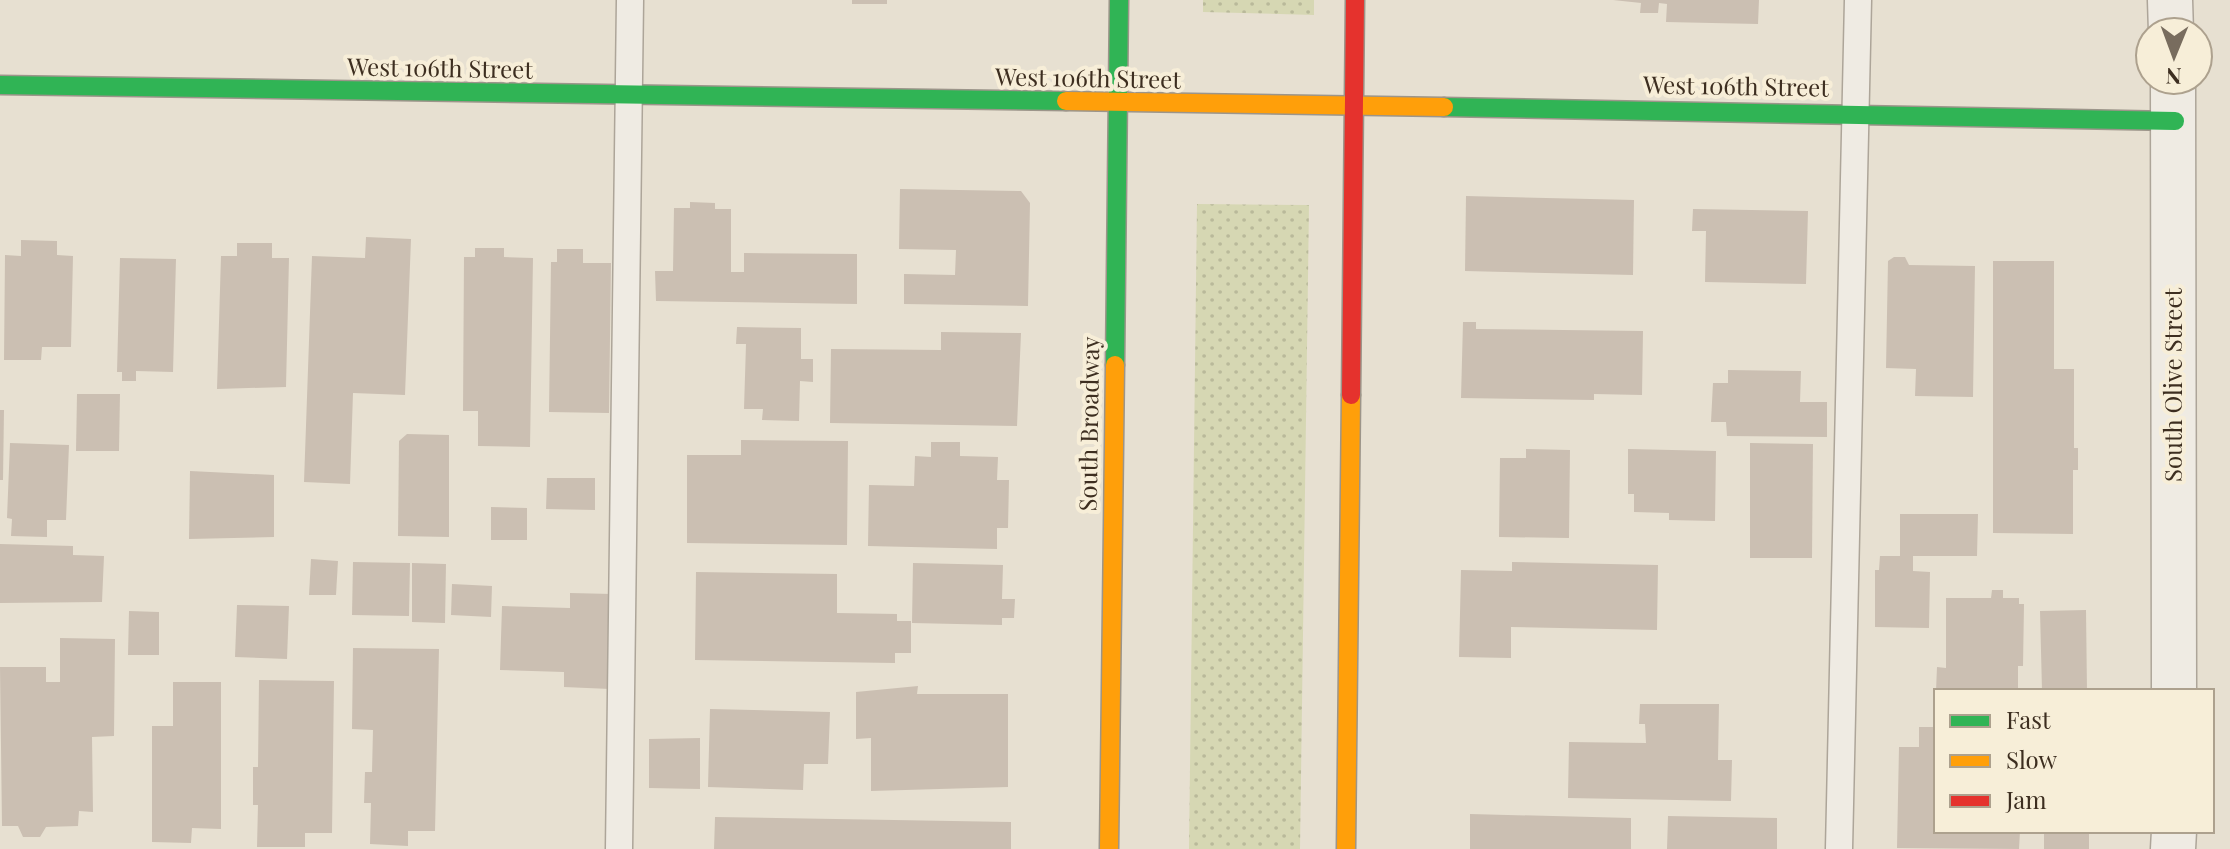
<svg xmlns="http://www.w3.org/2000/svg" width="2230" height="849" viewBox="0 0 2230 849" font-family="'Playfair Display',serif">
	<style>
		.grass { fill: url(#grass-dots) }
		.building { fill: #cbbfb2 }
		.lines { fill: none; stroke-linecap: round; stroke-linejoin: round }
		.lane-casing { stroke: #ada599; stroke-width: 29 }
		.street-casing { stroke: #ada599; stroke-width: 47 }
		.fast-casing { stroke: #9c958a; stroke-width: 21 }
		.slow-casing { stroke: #9c958a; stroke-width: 21 }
		.jam-casing { stroke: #9c958a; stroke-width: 21 }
		.lane { stroke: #efebe3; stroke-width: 26 }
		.street { stroke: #efebe3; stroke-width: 44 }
		.fast { stroke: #30b455; stroke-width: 18 }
		.slow { stroke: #ff9f0a; stroke-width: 18 }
		.jam { stroke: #e5322d; stroke-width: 18 }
		.labels { text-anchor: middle; stroke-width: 8; stroke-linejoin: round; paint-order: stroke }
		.street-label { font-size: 24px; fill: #3d2e20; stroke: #f7eed8 }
	</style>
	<defs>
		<pattern id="grass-dots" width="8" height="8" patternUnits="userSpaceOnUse" patternTransform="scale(2)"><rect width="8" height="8" fill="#d6d7b3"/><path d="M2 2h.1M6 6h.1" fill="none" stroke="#b9b99a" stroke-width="1.8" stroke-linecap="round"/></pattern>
	</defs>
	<rect width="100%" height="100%" fill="#e7e0d1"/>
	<g class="grass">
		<polygon points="1203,0 1314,0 1314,15 1203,12"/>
		<polygon points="1197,204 1309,205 1300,849 1189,849"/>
	</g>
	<g class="building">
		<rect x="852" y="0" width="35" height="4"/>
		<polygon points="1613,0 1759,0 1758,24 1666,22 1667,4 1659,3 1658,13 1640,13 1641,3"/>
		<polygon points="900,189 1021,191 1030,203 1028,306 904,304 904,274 955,275 956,250 899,249"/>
		<polygon points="1466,196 1634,200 1633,275 1465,271"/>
		<polygon points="690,202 715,203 715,209 731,209 731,272 744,272 744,253 857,254 857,304 656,301 655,271 673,271 674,208 690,208"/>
		<polygon points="1693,209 1808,211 1806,284 1705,282 1706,231 1692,231"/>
		<polygon points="366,237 411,239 405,395 353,393 350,484 304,482 312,256 365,258"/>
		<polygon points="21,240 57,241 57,255 73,256 71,347 42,347 41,360 4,360 5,255 21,256"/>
		<polygon points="237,243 272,243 272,258 289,258 286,387 217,389 221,256 237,256"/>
		<polygon points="475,248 504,248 504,257 533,258 530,447 478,446 478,411 463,411 464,257 475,257"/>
		<polygon points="557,249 583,249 583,263 611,263 609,413 549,412 551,262 557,262"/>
		<polygon points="1894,257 1905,257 1909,265 1975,266 1973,397 1915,396 1916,369 1886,368 1888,261"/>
		<polygon points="120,258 176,259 173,372 136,371 136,381 122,381 122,372 117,372"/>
		<polygon points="1993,261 2054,261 2054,369 2074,369 2074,448 2078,448 2078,470 2073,470 2073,534 1993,533"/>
		<polygon points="1463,322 1476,322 1476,329 1643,331 1642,395 1594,394 1594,400 1461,398"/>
		<polygon points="737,327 801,328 801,359 813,359 813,382 800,381 799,421 762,420 763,409 744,409 746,344 736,344"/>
		<polygon points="941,332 1021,333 1017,426 830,423 831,349 941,350"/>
		<polygon points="1728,370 1801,371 1800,402 1827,402 1827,437 1727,436 1726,422 1711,422 1713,383 1728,383"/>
		<polygon points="77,394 120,394 119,451 76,451"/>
		<polygon points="0,410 4,410 3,480 0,480"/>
		<polygon points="407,434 449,435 449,537 398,536 399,441"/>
		<polygon points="741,440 848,441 847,545 687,543 687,455 741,455"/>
		<polygon points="931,442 960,442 960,456 998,457 997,480 1009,480 1008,528 997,528 997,549 868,546 869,485 914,486 915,456 931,457"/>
		<polygon points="10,443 69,445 66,520 47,520 47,537 11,536 12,519 7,518"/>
		<polygon points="1750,443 1813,444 1812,558 1750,558"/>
		<polygon points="1526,449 1570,450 1569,538 1499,537 1500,458 1526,458"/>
		<polygon points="1628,449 1716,451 1715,521 1669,520 1669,513 1634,512 1634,494 1628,494"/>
		<polygon points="190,471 274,475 274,537 189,539"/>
		<polygon points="547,478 595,478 595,510 546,509"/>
		<polygon points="491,507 527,508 527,540 491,540"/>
		<polygon points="1900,514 1978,514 1977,556 1913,556 1913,571 1930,572 1929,628 1875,627 1875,570 1879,570 1880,556 1900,556"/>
		<polygon points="0,544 73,546 73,555 104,556 102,602 0,603"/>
		<polygon points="311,559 338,561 336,595 309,595"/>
		<polygon points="353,562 410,563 409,616 352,615"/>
		<polygon points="1512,562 1658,565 1657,630 1511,627 1511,658 1459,657 1461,570 1512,571"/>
		<polygon points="412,563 446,564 445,623 412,622"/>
		<polygon points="913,563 1003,565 1002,599 1015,599 1014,618 1002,618 1002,625 912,623"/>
		<polygon points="696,572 837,574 837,613 897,614 897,621 911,621 911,653 895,653 895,663 695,660"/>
		<polygon points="452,584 492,586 491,617 451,615"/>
		<polygon points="1992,590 2003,590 2003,598 2019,598 2019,604 2024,604 2023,666 2018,666 2018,691 1936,691 1937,667 1946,668 1946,598 1991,598"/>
		<polygon points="570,593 612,594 610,689 564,687 564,672 500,670 502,606 570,608"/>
		<polygon points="237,605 289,606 287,659 235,657"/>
		<polygon points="2086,610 2087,691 2042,691 2040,611"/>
		<polygon points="129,611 159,612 159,655 128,655"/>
		<polygon points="60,638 115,639 114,736 92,737 93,812 79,811 78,826 46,827 40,837 23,837 18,826 2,826 0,667 46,667 46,682 60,682"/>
		<polygon points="353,648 439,649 435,831 408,831 408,846 370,844 371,803 364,803 365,772 372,772 373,730 352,729"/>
		<polygon points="259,680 334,681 332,833 305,833 305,847 257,847 258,805 253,805 253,767 258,767"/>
		<polygon points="173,682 221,682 221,829 192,828 191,843 152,842 152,726 173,726"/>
		<polygon points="918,686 917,694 1008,694 1008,787 871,791 871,738 856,739 856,692"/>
		<polygon points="1640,704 1719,704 1718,760 1732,760 1731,801 1568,798 1569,742 1646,743 1645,724 1639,724"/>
		<polygon points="710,709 830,712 828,764 804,764 803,790 708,787"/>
		<polygon points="1919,727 1936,727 1936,831 2020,831 2019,849 1897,848 1899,747 1919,747"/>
		<polygon points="700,738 700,789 649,788 649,739"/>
		<polygon points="1470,814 1631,818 1631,849 1470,849"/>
		<polygon points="1668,816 1777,818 1777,849 1667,849"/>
		<polygon points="715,817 1011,822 1011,849 714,849"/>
		<rect x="2044" y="831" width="45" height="18"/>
	</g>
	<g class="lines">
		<g class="lane-casing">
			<g id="lane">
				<polyline points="619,849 630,0"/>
				<polyline points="1839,849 1858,0"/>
			</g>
		</g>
		<g class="street-casing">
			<g id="street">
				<polyline points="2170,0 2171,32"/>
				<polyline points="2173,80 2174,691"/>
				<polyline points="2173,849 2174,831"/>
			</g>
		</g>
		<g class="fast-casing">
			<g id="fast">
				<polyline points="0,85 1066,101"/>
				<polyline points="1444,107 2175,121"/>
				<polyline points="1115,365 1119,0"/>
			</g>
		</g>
		<g class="slow-casing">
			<g id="slow">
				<polyline points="1066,101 1444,107"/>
				<polyline points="1109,849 1115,365"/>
				<polyline points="1346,849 1351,395"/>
			</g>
		</g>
		<g class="jam-casing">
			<polyline id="jam" points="1351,395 1355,0"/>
		</g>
		<use href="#lane" class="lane"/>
		<use href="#street" class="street"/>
		<use href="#fast" class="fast"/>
		<use href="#slow" class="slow"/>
		<use href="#jam" class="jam"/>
	</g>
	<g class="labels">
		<g class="street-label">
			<text transform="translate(440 69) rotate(1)" y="8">West 106th Street</text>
			<text transform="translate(1088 79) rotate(1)" y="8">West 106th Street</text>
			<text transform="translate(1736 87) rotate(1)" y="8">West 106th Street</text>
			<text transform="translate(2174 385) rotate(-90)" y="8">South Olive Street</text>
			<text transform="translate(1090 424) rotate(-89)" y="8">South Broadway</text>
		</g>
	</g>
	<rect x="1934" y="689" width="280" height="144" fill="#f7eed8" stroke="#ada18e" stroke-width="2"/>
	<rect x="1950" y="715" width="40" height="12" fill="#30b455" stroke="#ada18e" stroke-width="2"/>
	<text x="2006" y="729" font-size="24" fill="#3d2e20">Fast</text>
	<rect x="1950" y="755" width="40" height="12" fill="#ff9f0a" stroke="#ada18e" stroke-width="2"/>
	<text x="2006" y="769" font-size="24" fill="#3d2e20">Slow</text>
	<rect x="1950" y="795" width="40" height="12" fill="#e5322d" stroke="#ada18e" stroke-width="2"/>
	<text x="2006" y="809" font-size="24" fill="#3d2e20">Jam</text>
	<g transform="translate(2174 56) rotate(181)"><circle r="38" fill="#f7eed8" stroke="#ada18e" stroke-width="2"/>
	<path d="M0-6L14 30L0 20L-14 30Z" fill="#786c5e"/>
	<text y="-12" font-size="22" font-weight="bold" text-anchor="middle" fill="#3d2e20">N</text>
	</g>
</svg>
